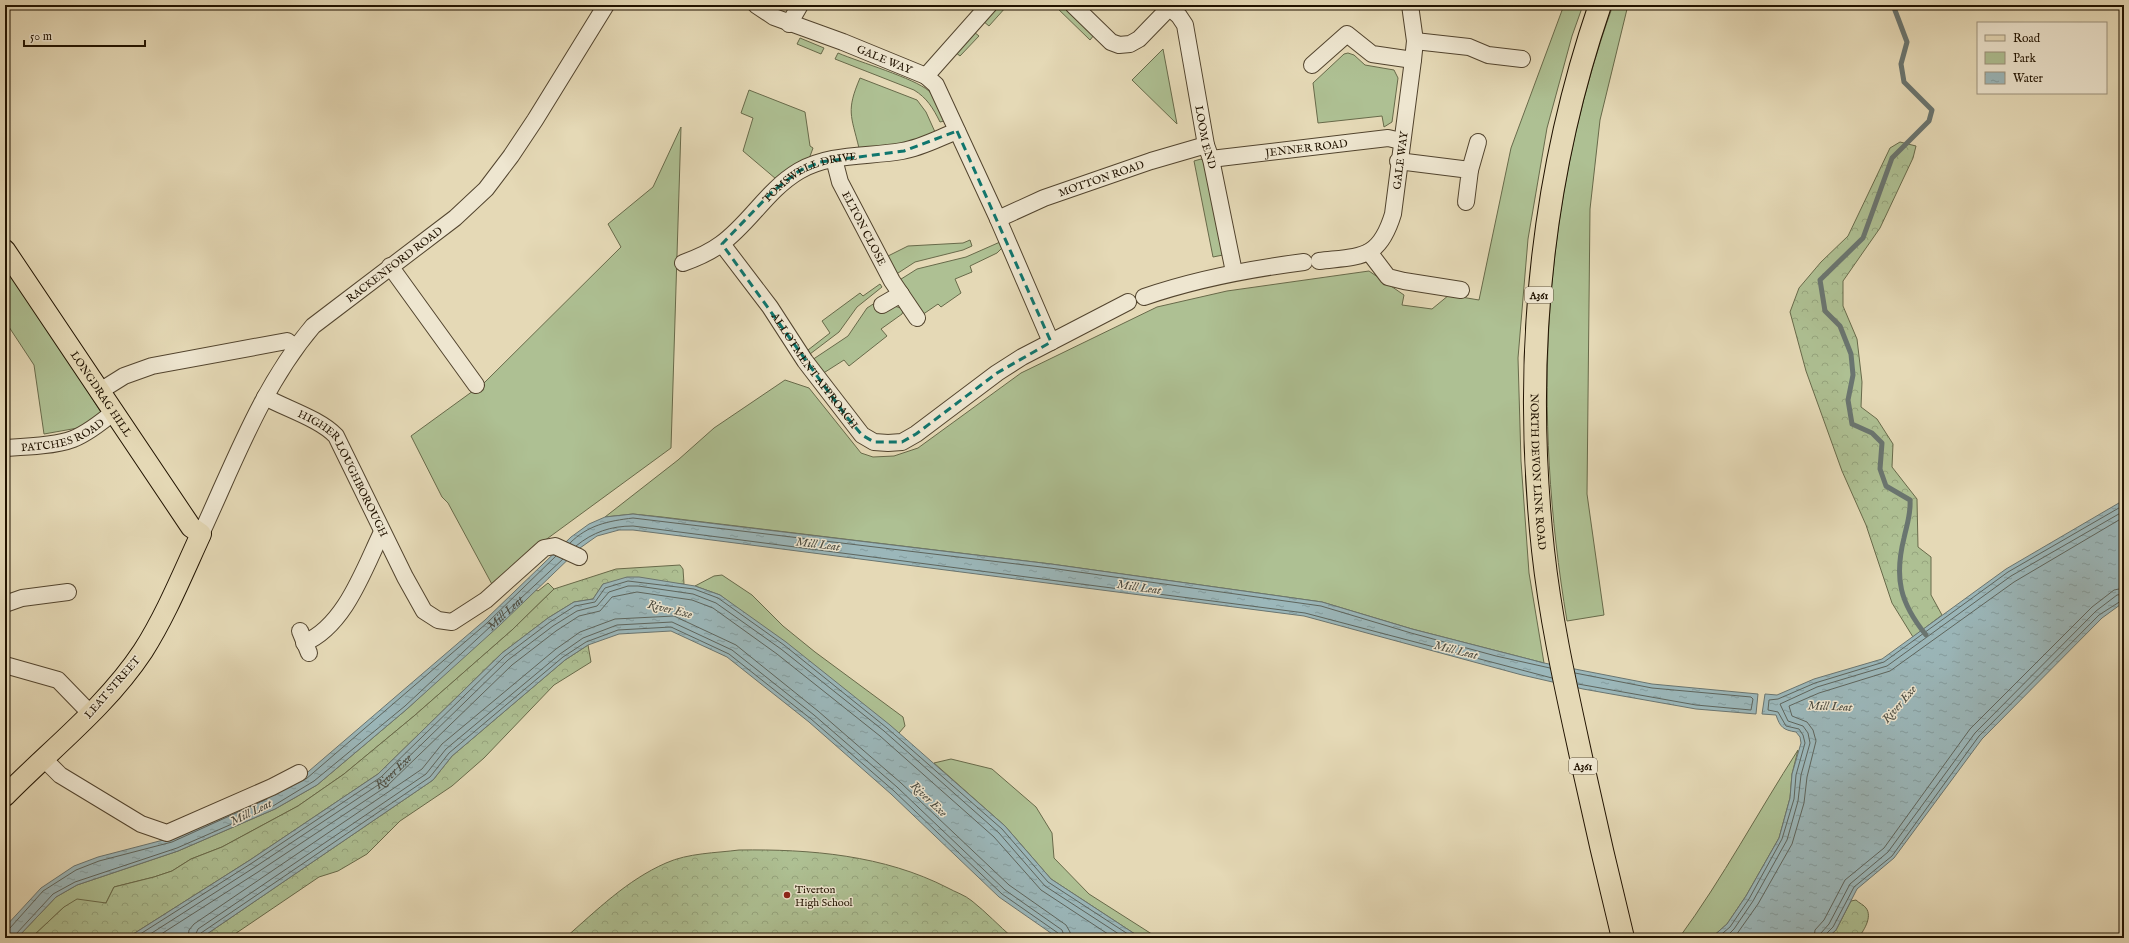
<svg xmlns="http://www.w3.org/2000/svg" width="2129" height="943" viewBox="0 0 2129 943" font-family="'IM FELL English',serif">
	<style>
		.green { fill: #aec093; stroke: #686a4a }
		.forest { fill: url(#forest-crowns); stroke: #686a4a }
		.water { fill: url(#water-ripples); stroke: #6a7570 }
		.lines { fill: none; stroke-linecap: round; stroke-linejoin: round }
		.shore { stroke: #5e655d; stroke-width: 1 }
		.stream { stroke: #6a7570; stroke-width: 5 }
		.minor-casing { stroke: #52442e; stroke-width: 18 }
		.major-casing { stroke: #211300; stroke-width: 22 }
		.highway-casing { stroke: #211300; stroke-width: 24 }
		.minor { stroke: #eee6d0; stroke-width: 16 }
		.major { stroke: #e5d9b6; stroke-width: 20 }
		.highway { stroke: #e5d9b6; stroke-width: 22 }
		.marked { fill: none; stroke: #0f766e; stroke-width: 3; stroke-dasharray: 8 5; stroke-linejoin: round }
		.poi-dot { fill: #8f2418; stroke: #eee6d0; stroke-width: 1.5 }
		.labels { text-anchor: middle; stroke-width: 3; stroke-linejoin: round; paint-order: stroke }
		.shield { fill: #eee6d0; stroke: #5e523e; stroke-width: 1 }
		.shield-label { font-size: 10px; font-weight: bold; fill: #211300 }
		.street-label { font-size: 11px; fill: #211300; stroke: #eee6d0 }
		.poi-label { font-size: 11px; fill: #211300; stroke: #eee6d0; text-anchor: start }
		.water-label { font-size: 12px; font-style: italic; fill: #4c4c41; stroke: #eee6d0 }
	</style>
	<defs>
		<pattern id="forest-crowns" width="20" height="18" patternUnits="userSpaceOnUse"><rect width="20" height="18" fill="#aec093"/><path d="M2 6a3 3 0 1 1 6 0M12 15a3 3 0 1 1 6 0" fill="none" stroke="#95a47d"/></pattern>
		<pattern id="water-ripples" width="26" height="14" patternUnits="userSpaceOnUse"><rect width="26" height="14" fill="#9bb7ba"/><path d="M2 4q2-2 4 0t4 0M15 11q2-2 4 0t4 0" fill="none" stroke="#859c9e"/></pattern>
	</defs>
	<rect width="100%" height="100%" fill="#e5d9b6"/>
	<filter id="stains"><feTurbulence type="fractalNoise" baseFrequency=".005" numOctaves="4"/><feColorMatrix values="0 0 0 0 .2 0 0 0 0 .09 0 0 0 0 .02 0 0 0 .5 -.17"/></filter>
	<radialGradient id="worn" r=".72"><stop offset=".6" stop-color="#630" stop-opacity="0"/><stop offset="1" stop-color="#630" stop-opacity=".3"/></radialGradient>
	<g class="green">
		<polygon points="999,5 1006,7 989,26 983,21"/>
		<polygon points="1054,5 1063,5 1094,35 1090,40"/>
		<polygon points="1564,5 1583,5 1572,36 1547,128 1528,239 1518,358 1521,461 1529,573 1544,663 1412,629 1322,602 1051,564 662,517 633,514 605,517 678,460 714,428 785,380 809,388 861,453 873,457 894,456 918,448 1021,373 1157,307 1227,291 1369,271 1404,295 1402,305 1432,309 1449,295 1479,300 1511,148"/>
		<path d="M1613,5H1628L1600,120L1590,209L1587,494L1604,615L1567,621C1532,413 1541,205 1613,5Z"/>
		<polygon points="974,32 979,36 960,56 955,52"/>
		<polygon points="800,38 824,48 821,54 797,44"/>
		<polygon points="1163,49 1177,124 1132,80"/>
		<path d="M838,53C859,62 914,78 929,91C936,98 942,112 944,121L940,122C933,108 927,98 914,90L835,59Z"/>
		<polygon points="1348,53 1354,55 1365,65 1394,70 1398,78 1392,122 1384,127 1382,116 1318,123 1313,83 1344,54"/>
		<path d="M860,78L917,100L926,112L935,132C912,144 885,147 859,148C851,115 846,111 860,78Z"/>
		<polygon points="749,90 805,112 810,146 813,148 809,159 776,179 743,151 753,118 741,113"/>
		<polygon points="681,127 671,448 529,552 494,588 448,503 442,497 411,436 484,383 621,247 608,224 653,187"/>
		<polygon points="1201,159 1205,163 1223,255 1213,257 1194,161"/>
		<polygon points="970,240 972,246 963,250 915,262 895,275 886,257 908,246 963,243"/>
		<polygon points="1000,242 1002,248 997,253 970,266 972,272 955,279 961,293 941,307 938,304 922,315 898,281 917,269 966,257"/>
		<polygon points="5,259 102,414 89,426 44,434 34,365 9,327 5,329"/>
		<polygon points="880,284 882,287 857,307 839,332 810,354 808,350 830,333 822,321 860,293 863,296"/>
		<polygon points="878,301 904,309 902,314 881,329 887,336 849,366 844,360 822,374 812,360 848,336 867,308"/>
		<polygon points="722,575 752,595 783,626 815,652 903,717 905,726 899,733 720,595 695,586 714,576"/>
		<polygon points="548,583 554,589 512,630 414,716 344,774 298,806 222,847 191,859 172,871 154,877 114,887 106,903 64,907 31,938 17,938 56,897 77,885 178,851 275,809 317,785 407,709 536,590 538,591"/>
		<path d="M1798,750L1792,774L1790,798L1779,838L1746,896L1727,924L1711,938H1679C1723,878 1758,812 1798,750Z"/>
		<polygon points="951,759 992,769 1036,807 1052,833 1054,858 1089,894 1158,938 1141,938 1051,879 1005,826 934,763"/>
	</g>
	<g class="forest">
		<polygon points="1900,142 1916,146 1913,158 1880,228 1843,281 1843,306 1857,339 1862,382 1861,407 1877,419 1893,444 1892,467 1917,499 1918,547 1931,557 1931,595 1942,615 1913,637 1892,603 1866,525 1842,471 1806,371 1790,312 1799,288 1821,262 1848,236 1890,148"/>
		<polygon points="680,565 683,569 684,584 667,583 603,584 593,599 574,602 548,618 502,653 378,774 250,860 127,938 31,938 64,907 77,899 106,903 114,887 154,877 172,871 191,859 222,847 298,806 344,774 414,716 512,630 554,589 616,569"/>
		<polygon points="588,645 591,662 554,685 484,758 452,786 400,821 367,854 338,871 319,877 229,938 201,938 433,780 452,756 565,660"/>
		<path d="M739,850C810,849 884,855 948,888C955,892 965,895 972,901C986,912 999,926 1013,938H565C597,910 627,880 666,863C688,853 716,853 739,850Z"/>
		<path d="M1856,900C1859,903 1864,905 1866,908C1873,917 1863,932 1858,938H1827L1836,930L1851,901Z"/>
	</g>
	<g class="water">
		<path d="M2124,500V602L2102,618L1982,739L1894,858L1857,889L1836,930L1827,938H1711L1727,924L1746,896L1779,838L1790,798L1792,774L1801,743L1800,737L1796,732C1783,730 1780,727 1776,715L1762,714L1765,694L1777,695L1814,679L1882,659L2006,569Z"/>
		<polygon points="633,514 1051,564 1322,602 1412,629 1544,663 1652,684 1758,694 1756,714 1696,709 1583,689 1522,675 1304,616 665,534 633,530 619,530 597,536 580,548 500,625 407,709 317,785 275,809 178,851 77,885 56,897 17,938 5,938 5,927 41,888 74,866 98,857 171,838 302,777 485,620 571,537 589,524 605,517"/>
		<polygon points="627,577 639,577 695,586 720,595 786,642 890,725 1005,826 1051,879 1141,938 1058,938 999,897 891,794 809,722 727,657 671,631 619,634 588,645 565,660 452,756 433,780 201,938 127,938 250,860 378,774 502,653 548,618 574,602 593,599 603,584"/>
	</g>
	<g class="lines">
		<g class="shore">
			<path d="M570,543C588,525 608,521 633,518L1050,568L1321,606L1411,633L1496,656L1550,668"/>
			<path d="M576,546C593,532 611,526 633,526L1305,613L1552,678"/>
			<polyline points="1575,673 1652,688 1751,697 1753,699 1751,710 1696,705 1578,684"/>
			<polyline points="306,779 487,623 556,556"/>
			<polyline points="5,929 10,928 43,891 76,870 99,861 172,842 267,799"/>
			<path id="s1" d="M14,938L16,934L53,894L75,882L177,848L273,806L314,781L405,706L563,559"/>
			<polyline points="134,938 252,863 381,777 505,656 550,622 575,606 595,602 605,588 628,581 694,589 718,598 784,645 887,728 1002,829 1048,882 1134,938"/>
			<path id="s2" d="M144,938L255,867L384,781L508,660L553,626L577,611L597,606L609,592L628,586H638L693,594L716,603L781,649L884,731L999,833L1045,886L1125,938"/>
			<polyline points="155,938 258,872 387,786 512,665 556,631 579,616 600,611 612,597 637,592 692,600 713,608 777,654 880,736 994,837 1041,890 1114,938"/>
			<polyline points="188,938 189,930 194,924 422,769 442,744 556,649 580,632 615,619 674,616 736,645 818,711 901,783 1009,885 1066,925 1070,932 1071,938"/>
			<polyline points="194,938 198,929 426,774 446,749 560,654 583,638 617,625 672,622 732,650 814,715 897,787 1005,890 1062,930 1065,938"/>
			<polyline points="199,938 201,933 430,777 449,753 563,657 586,642 618,630 671,627 729,654 811,719 894,791 1002,894 1058,933 1060,938"/>
			<polyline points="1717,938 1730,927 1749,899 1782,839 1794,799 1796,775 1805,743 1803,735 1799,729 1786,726 1778,712 1768,710 1769,700 1778,699 1815,683 1884,662 2008,572 2124,505"/>
			<polyline points="1725,938 1734,929 1753,901 1787,840 1798,801 1801,775 1810,743 1808,733 1803,726 1788,721 1780,704 1817,687 1887,666 2011,576 2124,511"/>
			<polyline points="1734,938 1758,904 1792,844 1804,803 1807,777 1816,741 1813,730 1807,722 1792,716 1789,706 1819,693 1890,671 2014,582 2124,517"/>
			<polyline points="1814,938 1815,930 1824,920 1845,880 1884,848 1970,729 2092,607 2114,590 2124,588"/>
			<polyline points="1820,938 1821,933 1829,924 1850,884 1888,852 1975,733 2096,611 2117,595 2124,594"/>
			<polyline points="1825,938 1826,934 1833,927 1854,887 1892,856 1979,736 2099,615 2124,599"/>
		</g>
		<path class="stream" d="M1893,5L1907,42L1901,64L1904,82L1932,110L1929,121L1892,158L1863,238L1820,280L1825,311L1840,326L1851,354L1853,375L1848,400L1852,424L1872,433L1882,443L1880,469L1886,486L1910,500C1911,514 1907,524 1904,538C1894,578 1900,603 1926,635"/>
		<g class="minor-casing">
			<g id="minor">
				<path id="s3" d="M756,5L774,17L843,42L926,76L989,5"/>
				<polyline points="1073,5 1111,42 1119,45 1130,44 1139,39 1172,5"/>
				<path id="s4" d="M1170,8L1179,16L1185,25L1206,145L1211,159L1234,272"/>
				<polyline points="789,24 800,5"/>
				<polyline points="1415,41 1469,47 1488,55 1522,59"/>
				<polyline points="1312,65 1347,34 1372,54 1413,60"/>
				<polyline points="926,76 936,85 998,219 1051,342"/>
				<path id="s5" d="M834,159L840,182L892,281L917,318"/>
				<path id="s6" d="M1211,159L1388,138L1401,141"/>
				<polyline points="1398,161 1470,170 1466,202"/>
				<polyline points="1470,170 1478,142"/>
				<path id="s7" d="M998,219L1044,198L1151,161L1206,145"/>
				<path id="s8" d="M722,244L770,307L805,361L862,435L874,442L888,443L902,442L916,434L997,373L1022,357L1128,302"/>
				<polyline points="1369,252 1388,277 1404,281 1461,290"/>
				<path id="s9" d="M1319,261C1361,256 1379,260 1393,214L1413,60L1415,41L1410,5"/>
				<path id="s10" d="M683,263C697,258 709,253 721,244C750,223 767,190 799,171C830,153 868,157 902,151C921,148 939,138 957,131"/>
				<polyline points="390,266 476,385"/>
				<path d="M1144,297C1196,279 1249,269 1304,262"/>
				<polyline points="882,305 901,294"/>
				<polyline points="100,391 124,376 152,366 287,341 295,347"/>
				<path id="s11" d="M265,397C287,409 320,419 336,436L405,577L424,611L438,620L452,622L486,600L544,548L555,546L579,557"/>
				<path id="s12" d="M5,448C24,447 55,446 73,439C88,433 103,421 115,411"/>
				<path id="s13" d="M201,534C234,463 262,386 313,326L455,218L486,189L511,156L535,120L606,5"/>
				<polyline points="5,604 22,598 68,592"/>
				<polyline points="300,631 309,653"/>
				<path d="M304,643C345,626 364,569 382,532"/>
				<polyline points="5,665 58,680 90,713"/>
				<polyline points="44,759 60,775 141,824 167,833 272,787 299,773"/>
			</g>
		</g>
		<g class="major-casing">
			<g id="major">
				<path id="s14" d="M5,250L191,527L201,534C183,573 166,615 143,651C106,707 51,749 5,796"/>
			</g>
		</g>
		<g class="highway-casing">
			<g id="highway">
				<path id="s15" d="M1600,5C1539,183 1523,364 1543,550C1550,615 1564,679 1578,743C1592,808 1607,873 1623,938"/>
			</g>
		</g>
		<use href="#minor" class="minor"/>
		<use href="#major" class="major"/>
		<use href="#highway" class="highway"/>
	</g>
	<path class="marked" d="M957,131L1051,342L997,373L916,434L902,442H874L862,435L846,416L722,244L772,192L799,171L820,162L904,151Z"/>
	<circle class="poi-dot" cx="787" cy="895" r="4"/>
	<g class="labels">
		<g class="shield">
			<rect x="1525" y="287" width="28" height="16" rx="3"/>
			<rect x="1569" y="758" width="28" height="16" rx="3"/>
		</g>
		<g class="shield-label">
			<text x="1539" y="299">A361</text>
			<text x="1583" y="770">A361</text>
		</g>
		<g class="street-label">
			<text dy="4" stroke="none"><textPath href="#s3" startOffset="140">GALE WAY</textPath></text>
			<text dy="4" stroke="none"><textPath href="#s4" startOffset="137">LOOM END</textPath></text>
			<text dy="4" stroke="none"><textPath href="#s6" startOffset="96">JENNER ROAD</textPath></text>
			<text dy="4" stroke="none"><textPath href="#s9" startOffset="151">GALE WAY</textPath></text>
			<text dy="4" stroke="none"><textPath href="#s7" startOffset="111">MOTTON ROAD</textPath></text>
			<text dy="4" stroke="none"><textPath href="#s10" startOffset="157">TOMSWELL DRIVE</textPath></text>
			<text dy="4" stroke="none"><textPath href="#s5" startOffset="76">ELTON CLOSE</textPath></text>
			<text dy="4" stroke="none"><textPath href="#s13" startOffset="339">RACKENFORD ROAD</textPath></text>
			<text dy="4" stroke="none"><textPath href="#s8" startOffset="157">ALLOTMENT APPROACH</textPath></text>
			<text dy="4" stroke="none"><textPath href="#s14" startOffset="173">LONGDRAG HILL</textPath></text>
			<text dy="4" stroke="none"><textPath href="#s12" startOffset="60">PATCHES ROAD</textPath></text>
			<text dy="4" stroke="none"><textPath href="#s15" startOffset="474">NORTH DEVON LINK ROAD</textPath></text>
			<text dy="4" stroke="none"><textPath href="#s11" startOffset="115">HIGHER LOUGHBOROUGH</textPath></text>
			<text transform="translate(112 687) rotate(-49)" y="4">LEAT STREET</text>
		</g>
		<g class="poi-label">
			<text x="795" y="893">Tiverton<tspan x="795" dy="13">High School</tspan></text>
		</g>
		<g class="water-label">
			<text transform="translate(818 544) rotate(7)" y="4">Mill Leat</text>
			<text transform="translate(1139 587) rotate(8)" y="4">Mill Leat</text>
			<text transform="translate(670 609) rotate(14)" y="4">River Exe</text>
			<text dy="4" stroke="none"><textPath href="#s1" startOffset="599">Mill Leat</textPath></text>
			<text transform="translate(1456 650) rotate(14)" y="4">Mill Leat</text>
			<text transform="translate(1899 704) rotate(-49)" y="4">River Exe</text>
			<text transform="translate(1830 706) rotate(2)" y="4">Mill Leat</text>
			<text dy="4" stroke="none"><textPath href="#s2" startOffset="300">River Exe</textPath></text>
			<text transform="translate(929 799) rotate(44)" y="4">River Exe</text>
			<text transform="translate(251 812) rotate(-26)" y="4">Mill Leat</text>
		</g>
	</g>
	<rect width="2129" height="943" fill="none" stroke="#e5d9b6" stroke-width="20"/>
	<rect x="6" y="6" width="2117" height="931" fill="none" stroke="#211300" stroke-width="2"/>
	<rect x="10" y="10" width="2109" height="923" fill="none" stroke="#211300"/>
	<rect x="1977" y="22" width="130" height="72" fill="#eee6d0" stroke="#9c927d"/>
	<rect x="1985" y="35" width="20" height="6" fill="#e5d9b6" stroke="#9c927d"/>
	<text x="2013" y="42" font-size="12" fill="#211300">Road</text>
	<rect x="1985" y="52" width="20" height="12" fill="#aec093" stroke="#9c927d"/>
	<text x="2013" y="62" font-size="12" fill="#211300">Park</text>
	<rect x="1985" y="72" width="20" height="12" fill="url(#water-ripples)" stroke="#9c927d"/>
	<text x="2013" y="82" font-size="12" fill="#211300">Water</text>
	<path d="M24 40v6h121v-6" fill="none" stroke="#211300" stroke-width="2"/>
	<text x="30" y="40" font-size="12" fill="#211300" stroke="#eee6d0" stroke-width="3" paint-order="stroke">50 m</text>
	<rect width="100%" height="100%" filter="url(#stains)"/>
	<rect width="100%" height="100%" fill="url(#worn)"/>
</svg>
